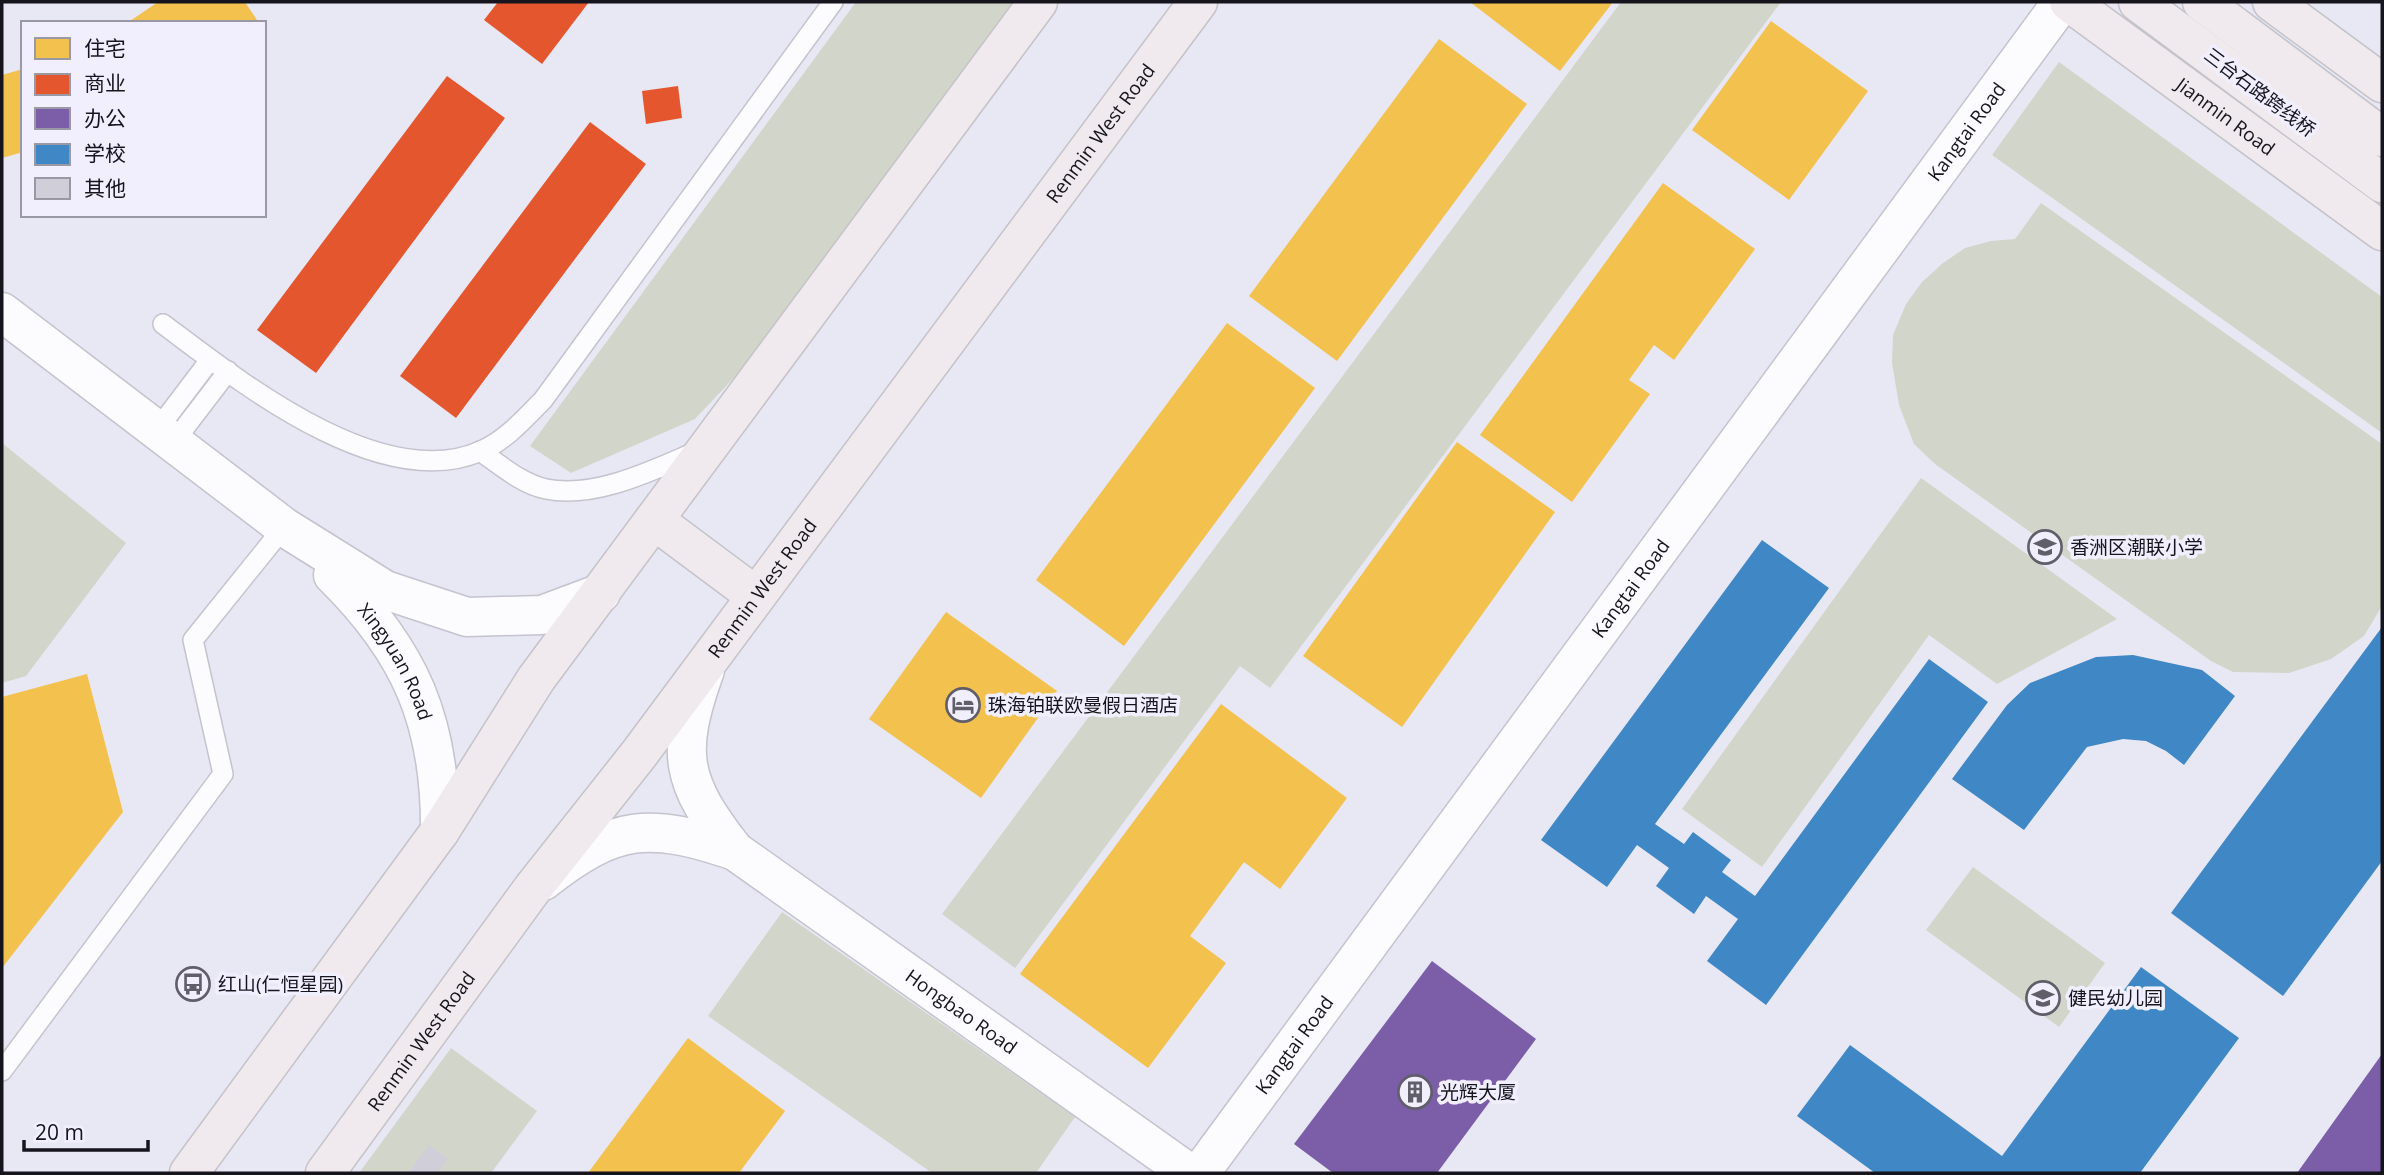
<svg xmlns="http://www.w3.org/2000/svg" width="2384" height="1175" viewBox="0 0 2384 1175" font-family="'Open Sans','Noto Sans SC',sans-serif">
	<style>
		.green { fill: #d2d6ca }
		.homes { fill: #f2c14e }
		.shops { fill: #e4572e }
		.offices { fill: #7b5ea7 }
		.schools { fill: #3f88c5 }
		.building { fill: #d0cfd9 }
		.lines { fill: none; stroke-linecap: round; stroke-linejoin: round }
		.service-casing { stroke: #c4c3ce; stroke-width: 22 }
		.minor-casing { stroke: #c4c3ce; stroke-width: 41 }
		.primary-casing { stroke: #c4c3c9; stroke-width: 41 }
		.service { stroke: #fcfbfd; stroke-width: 19 }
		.minor { stroke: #fcfbfd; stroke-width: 38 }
		.primary { stroke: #f0e9ed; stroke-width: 38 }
		.labels { text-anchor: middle; stroke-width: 7; stroke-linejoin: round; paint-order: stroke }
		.street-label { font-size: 19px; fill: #16151d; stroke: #f1effe }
		.poi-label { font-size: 19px; fill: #16151d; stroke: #f1effe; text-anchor: start }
	</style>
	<rect width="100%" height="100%" fill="#e8e7f4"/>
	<g class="green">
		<polygon points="856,2 1014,2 743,368 695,419 571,473 530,446"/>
		<polygon points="1621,2 1781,2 1270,688 1240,666 1015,968 942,914"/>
		<polygon points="2059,62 2382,297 2382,433 1992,155"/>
		<polygon points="2041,203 2382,444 2382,606 2364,636 2331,659 2289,673 2233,672 2211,661 1935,464 1914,444 1899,405 1892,363 1893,335 1906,304 1922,282 1943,263 1965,248 1991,241 2015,239"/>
		<polygon points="2,443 126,543 26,676 2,683"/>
		<polygon points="1921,478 2117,619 1997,684 1929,635 1762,867 1682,809"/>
		<polygon points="1973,867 2105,963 2059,1027 1926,930"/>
		<polygon points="782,912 1075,1117 1036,1173 932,1173 708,1016"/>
		<polygon points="451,1048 537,1111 491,1173 359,1173"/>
	</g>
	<g class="homes">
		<polygon points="158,2 245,2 259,23 127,23"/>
		<polygon points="1470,2 1613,2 1560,71"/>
		<polygon points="1771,21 1868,91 1789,200 1692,130"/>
		<polygon points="1439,39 1527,104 1337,361 1249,296"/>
		<polygon points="23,69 23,152 2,158 2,75"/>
		<polygon points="1663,183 1755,249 1674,360 1654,345 1629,380 1650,394 1572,502 1480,435"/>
		<polygon points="1227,323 1315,388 1124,646 1036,580"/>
		<polygon points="1457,442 1555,512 1402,727 1303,656"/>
		<polygon points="946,612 1057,691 981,798 869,719"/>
		<polygon points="87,674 123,812 2,968 2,697"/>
		<polygon points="1221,704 1347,798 1280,889 1244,862 1190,936 1226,963 1148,1068 1020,974"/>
		<polygon points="688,1038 785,1111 739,1173 588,1173"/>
	</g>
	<g class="shops">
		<polygon points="498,2 589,2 542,64 484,20"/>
		<polygon points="447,76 505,118 316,373 257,330"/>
		<polygon points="678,86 682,118 646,124 642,91"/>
		<polygon points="590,122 646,164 456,418 400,376"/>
		<polygon points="2382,1105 2382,1173 2333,1173"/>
	</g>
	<g class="offices">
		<polygon points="1432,961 1536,1039 1437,1173 1333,1173 1294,1144"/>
		<polygon points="2382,1054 2382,1173 2297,1173"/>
	</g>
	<g class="schools">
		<polygon points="1762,540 1829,588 1655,824 1684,844 1693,832 1731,860 1722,872 1755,896 1929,659 1988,702 1766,1005 1707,961 1738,919 1706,896 1694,914 1656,886 1669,868 1637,845 1607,887 1541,840"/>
		<polygon points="2382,627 2382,861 2283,996 2171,913"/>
		<polygon points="2133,655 2202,670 2235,696 2184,765 2166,751 2146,741 2123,739 2087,747 2024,830 1952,779 2007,705 2030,683 2096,657"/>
		<polygon points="2141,967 2239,1038 2140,1173 1875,1173 1797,1116 1850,1045 2002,1156"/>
	</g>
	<polygon class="building" points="429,1145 448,1159 437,1173 408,1173"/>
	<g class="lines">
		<g class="service-casing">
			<g id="service">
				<path d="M163,324C239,381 381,495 481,451C506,440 524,419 543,400L833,2"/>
				<polyline points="157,430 210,360"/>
				<polyline points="173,443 228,371"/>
				<path d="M480,451C500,465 522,484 546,489C596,499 653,470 698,451"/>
				<polyline points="2,1071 223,774 193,640 284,527"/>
			</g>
		</g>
		<g class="minor-casing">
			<g id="minor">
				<polyline points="2,312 284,527 385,590 467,617 542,615 601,593"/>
				<path id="s1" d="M333,575C410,651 441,722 440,831"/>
				<path id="s2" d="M705,670C675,754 680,781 735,851L1189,1173"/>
				<path d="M543,881C616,824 648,822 735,851"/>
				<path id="s3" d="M1200,1173L2062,2"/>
			</g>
		</g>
		<g class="primary-casing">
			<g id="primary">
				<path id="s4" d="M2069,2L2382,231"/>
				<polyline points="2138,2 2382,183"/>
				<polyline points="2202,2 2382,137"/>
				<polyline points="2272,2 2382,83"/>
				<polyline points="654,520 756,596"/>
				<polyline points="189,1173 440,831 536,679 1038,2"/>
				<path id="s5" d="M325,1173L533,888L639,754L1198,2"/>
			</g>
		</g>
		<use href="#service" class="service"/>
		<use href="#minor" class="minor"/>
		<use href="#primary" class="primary"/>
	</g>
	<defs>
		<g id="school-ring" transform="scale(1.75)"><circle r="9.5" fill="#f1effe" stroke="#605e68" stroke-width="1.5"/><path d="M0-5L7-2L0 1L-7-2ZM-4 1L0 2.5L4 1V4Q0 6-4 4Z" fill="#605e68"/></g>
		<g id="hotel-ring" transform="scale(1.75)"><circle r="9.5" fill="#f1effe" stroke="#605e68" stroke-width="1.5"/><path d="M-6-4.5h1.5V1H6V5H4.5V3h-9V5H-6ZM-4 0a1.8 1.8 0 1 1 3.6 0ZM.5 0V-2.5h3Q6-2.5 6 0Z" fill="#605e68"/></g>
		<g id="bus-ring" transform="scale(1.75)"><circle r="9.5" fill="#f1effe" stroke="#605e68" stroke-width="1.5"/><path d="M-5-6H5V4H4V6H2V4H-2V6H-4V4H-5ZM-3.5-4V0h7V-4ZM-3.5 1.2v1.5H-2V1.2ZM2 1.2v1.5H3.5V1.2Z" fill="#605e68"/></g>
		<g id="building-ring" transform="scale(1.75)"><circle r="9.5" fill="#f1effe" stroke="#605e68" stroke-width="1.5"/><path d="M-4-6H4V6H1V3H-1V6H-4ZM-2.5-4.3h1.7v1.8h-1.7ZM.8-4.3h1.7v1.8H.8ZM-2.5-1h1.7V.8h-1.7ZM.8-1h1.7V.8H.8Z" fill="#605e68"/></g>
	</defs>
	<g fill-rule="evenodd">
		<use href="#school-ring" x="2045" y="547"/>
		<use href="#hotel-ring" x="963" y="705"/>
		<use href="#bus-ring" x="193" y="984"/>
		<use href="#school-ring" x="2043" y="998"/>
		<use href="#building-ring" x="1415" y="1092"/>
	</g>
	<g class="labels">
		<g class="street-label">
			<text transform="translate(2260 92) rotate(37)" y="7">三台石路跨线桥</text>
			<text dy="7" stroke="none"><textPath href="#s4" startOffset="194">Jianmin Road</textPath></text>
			<text dy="7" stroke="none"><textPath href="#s3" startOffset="1293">Kangtai Road</textPath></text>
			<text dy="7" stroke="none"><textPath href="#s5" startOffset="1297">Renmin West Road</textPath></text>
			<text dy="7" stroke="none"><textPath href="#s3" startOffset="726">Kangtai Road</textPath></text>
			<text dy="7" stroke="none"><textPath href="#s5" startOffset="730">Renmin West Road</textPath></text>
			<text dy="7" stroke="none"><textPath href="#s1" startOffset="108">Xingyuan Road</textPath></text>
			<text dy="7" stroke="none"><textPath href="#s2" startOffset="474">Hongbao Road</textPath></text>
			<text dy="7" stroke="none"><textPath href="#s5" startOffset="163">Renmin West Road</textPath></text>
			<text dy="7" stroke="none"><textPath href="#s3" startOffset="159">Kangtai Road</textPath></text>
		</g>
		<g class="poi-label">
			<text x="2070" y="554">香洲区潮联小学</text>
			<text x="988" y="712">珠海铂联欧曼假日酒店</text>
			<text x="218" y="991">红山(仁恒星园)</text>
			<text x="2068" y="1005">健民幼儿园</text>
			<text x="1440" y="1099">光辉大厦</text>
		</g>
	</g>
	<rect width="2384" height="1175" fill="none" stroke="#16151d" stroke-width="7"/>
	<rect x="21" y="21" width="245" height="196" fill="#f1effe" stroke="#9998a4" stroke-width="2"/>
	<rect x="35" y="38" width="35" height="21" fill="#f2c14e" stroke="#9998a4" stroke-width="2"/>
	<text x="84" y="56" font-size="21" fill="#16151d">住宅</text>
	<rect x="35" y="74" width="35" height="21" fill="#e4572e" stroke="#9998a4" stroke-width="2"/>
	<text x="84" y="91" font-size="21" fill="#16151d">商业</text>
	<rect x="35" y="108" width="35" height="21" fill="#7b5ea7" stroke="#9998a4" stroke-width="2"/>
	<text x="84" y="126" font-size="21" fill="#16151d">办公</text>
	<rect x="35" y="144" width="35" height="21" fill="#3f88c5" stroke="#9998a4" stroke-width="2"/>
	<text x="84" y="161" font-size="21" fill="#16151d">学校</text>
	<rect x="35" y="178" width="35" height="21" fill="#d0cfd9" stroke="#9998a4" stroke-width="2"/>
	<text x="84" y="196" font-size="21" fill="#16151d">其他</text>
	<path d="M24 1140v10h124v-10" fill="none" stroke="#16151d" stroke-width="3.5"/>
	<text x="35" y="1140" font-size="21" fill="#16151d" stroke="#f1effe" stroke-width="5" paint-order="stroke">20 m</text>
</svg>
